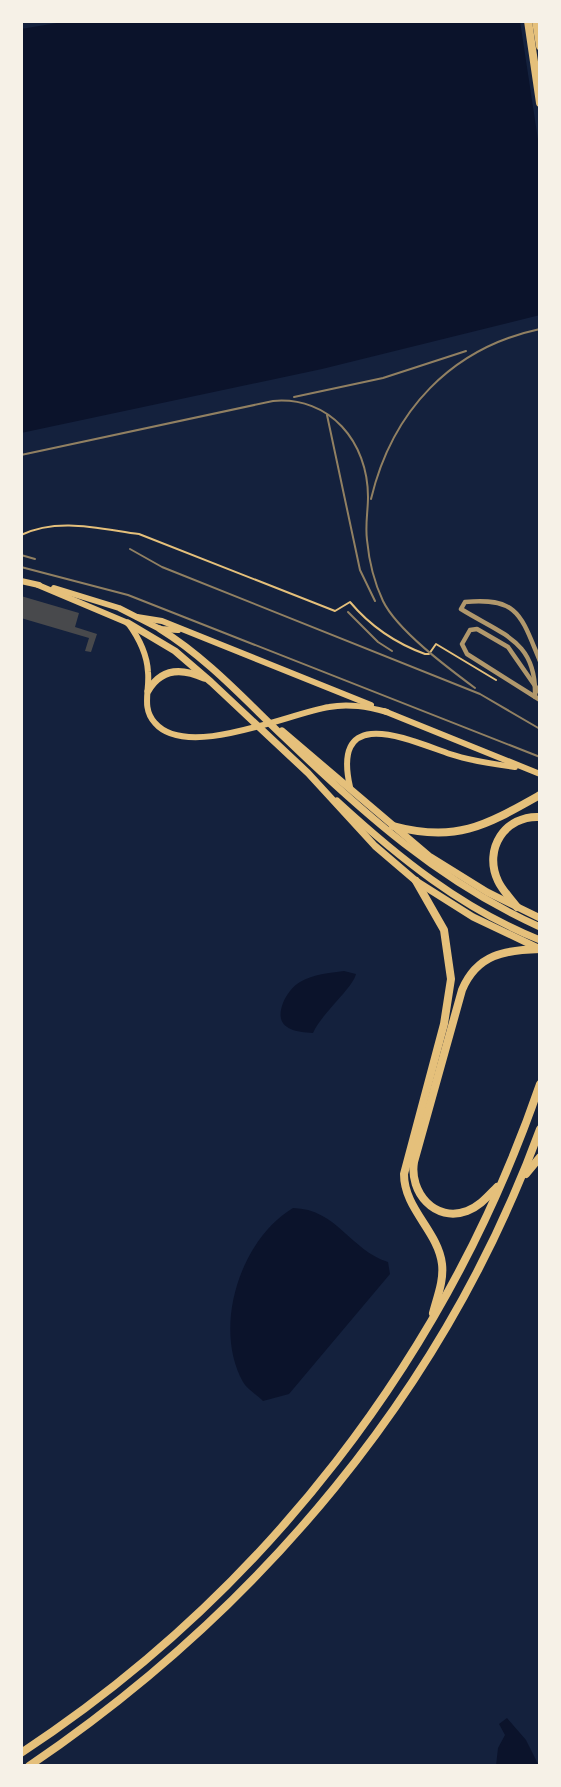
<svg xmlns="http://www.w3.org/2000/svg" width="561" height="1787" viewBox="0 0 561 1787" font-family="Lato,sans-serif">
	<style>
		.water { fill: #0b132b }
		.pier { fill: #14213d }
		.building { fill: #48494c }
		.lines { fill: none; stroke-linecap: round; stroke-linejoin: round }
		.path { stroke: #e5c07b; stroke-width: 2 }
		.minor { stroke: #b1986c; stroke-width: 4.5 }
		.secondary { stroke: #e5c07b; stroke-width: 6 }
		.trunk { stroke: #e5c07b; stroke-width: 7 }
		.motorway { stroke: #e5c07b; stroke-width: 8 }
		.rail { stroke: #918062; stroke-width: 2 }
	</style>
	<rect width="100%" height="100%" fill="#14213d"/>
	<g class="water">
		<polygon points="69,21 540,21 540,315 322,369 21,433 21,29"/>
		<path d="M344,971L356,974C353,988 321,1014 313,1033C291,1032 274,1027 283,1003C286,995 293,986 300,982C314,974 329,973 344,971Z"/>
		<path d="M293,1208C337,1209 350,1250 388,1262L390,1274L289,1394L263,1401C257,1395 247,1389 243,1382C212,1326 241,1239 293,1208Z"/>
		<polygon points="507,1718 526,1740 539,1766 496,1766 498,1748 505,1735 499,1724"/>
	</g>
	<polygon class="pier" points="520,21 540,21 540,153"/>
	<polygon class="building" points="21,596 79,613 75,627 97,634 91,652 85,651 89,638 21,618"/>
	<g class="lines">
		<path class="path" d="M21,535C58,517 101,529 139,534L335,611L350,602C371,627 395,643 425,654H429L436,644L496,680"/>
		<g class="minor">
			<polyline points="540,693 508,647 477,629 470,630 462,644 467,654 540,700"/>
			<path d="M535,697C537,641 503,635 461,609L465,602C519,597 521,616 540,661"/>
		</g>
		<g class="secondary">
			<polyline points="21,581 39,585"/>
			<path d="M38,585L128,623C139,638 147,653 148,672C150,690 141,708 155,723C187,760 287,714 329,707C349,703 368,707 387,712"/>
			<polyline points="54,588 119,608 160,629 178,630"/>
			<polyline points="137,617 162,621 371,705"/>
			<polyline points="384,711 540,774"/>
			<path d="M350,787C331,703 409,740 450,754C471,761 493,764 515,767"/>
		</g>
		<g class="trunk">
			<polyline points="128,623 175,651 211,682 308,773 375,846 416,881 473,917 538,948"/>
			<path d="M160,629C207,658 245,700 285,738C363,813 440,882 540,927"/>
			<path d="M148,691C161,668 182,668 204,678"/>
			<polyline points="282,731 429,856 487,892 540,918"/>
			<path d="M337,801C398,857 462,909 540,940"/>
		</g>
		<g class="motorway">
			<polyline points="528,21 540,103"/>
			<polyline points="536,21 540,46"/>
			<path d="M393,826C456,843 485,826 540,795"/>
			<path d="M416,881L444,930L451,979L444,1024L404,1174C404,1209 438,1231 442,1264C444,1281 437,1297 433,1313"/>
			<path d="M517,907C511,899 502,890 498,881C483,849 505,815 540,817"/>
			<polyline points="526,1174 540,1157"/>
			<path d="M497,1187C488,1196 480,1206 467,1211C435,1223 409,1192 414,1162L462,990C477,954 505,950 540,949"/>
			<path d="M21,1753C263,1594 446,1358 540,1084"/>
			<path d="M29,1766C259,1610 444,1392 540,1129"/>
		</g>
		<g class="rail">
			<polyline points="294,397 383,378 466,351"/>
			<polyline points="327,415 360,570 375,601"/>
			<path d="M21,455L273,401C330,396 368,442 368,497C368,511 365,525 367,540C369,561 374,582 383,601C397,630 448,668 475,688"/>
			<path d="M371,499C392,411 451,348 540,329"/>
			<polyline points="130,549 162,567 480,694 540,729"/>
			<polyline points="21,555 35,559"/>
			<polyline points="21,567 128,595 540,757"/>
			<polyline points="348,612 378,642 392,651"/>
		</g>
	</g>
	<rect width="561" height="1787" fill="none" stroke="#f6f1e7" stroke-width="46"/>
</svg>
